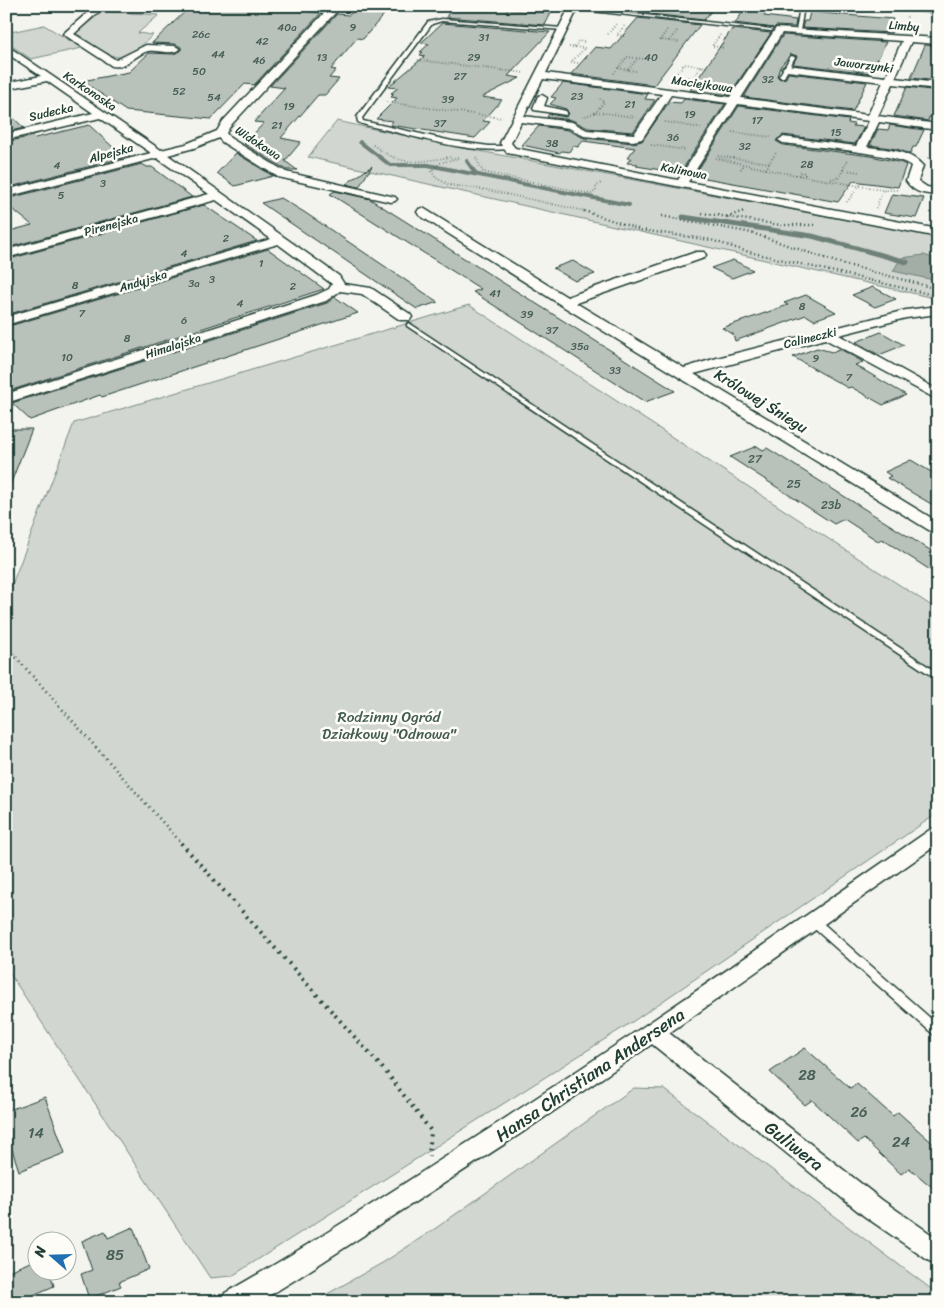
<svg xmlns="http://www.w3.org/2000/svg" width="944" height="1308" viewBox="0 0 944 1308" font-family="Sriracha,sans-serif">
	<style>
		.green { fill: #d1d6d1; stroke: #788a82 }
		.water { fill: #a3aea7; stroke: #6e8179 }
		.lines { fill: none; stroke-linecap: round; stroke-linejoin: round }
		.stream-far1 { stroke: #6e8179; stroke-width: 4 }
		.stream { stroke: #6e8179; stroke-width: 5 }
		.building { fill: #b9c1bb; stroke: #1f3d34 }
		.lane-casing { stroke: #1f3d34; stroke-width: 3 }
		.street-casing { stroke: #1f3d34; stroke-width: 3 }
		.path-far3 { stroke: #1f3d34; stroke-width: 2; stroke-dasharray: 0.5 2.5; stroke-linecap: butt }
		.path-far2 { stroke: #1f3d34; stroke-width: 2.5; stroke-dasharray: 1 3; stroke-linecap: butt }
		.path-far1 { stroke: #1f3d34; stroke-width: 3; stroke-dasharray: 1 4; stroke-linecap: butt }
		.path { stroke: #1f3d34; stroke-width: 4; stroke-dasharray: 2 5; stroke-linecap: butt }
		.lane { fill: #fdfcf7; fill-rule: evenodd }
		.street { fill: #fdfcf7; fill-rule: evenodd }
		.labels { text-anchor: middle; stroke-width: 5; stroke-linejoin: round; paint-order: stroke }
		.far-number-label { font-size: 11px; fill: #465e56 }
		.far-street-label { font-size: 12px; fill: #1f3d34; stroke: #fdfcf7 }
		.number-label { font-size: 12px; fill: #465e56 }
		.street-label { font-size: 15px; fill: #1f3d34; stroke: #fdfcf7 }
		.park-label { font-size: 15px; fill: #435c53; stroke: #fdfcf7 }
		.near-number-label { font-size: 15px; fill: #465e56 }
		.near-street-label { font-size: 18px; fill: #1f3d34; stroke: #fdfcf7 }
	</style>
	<rect width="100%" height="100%" fill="#f4f4ef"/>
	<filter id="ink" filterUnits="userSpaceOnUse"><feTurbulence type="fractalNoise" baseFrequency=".02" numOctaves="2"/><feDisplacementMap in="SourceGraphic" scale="10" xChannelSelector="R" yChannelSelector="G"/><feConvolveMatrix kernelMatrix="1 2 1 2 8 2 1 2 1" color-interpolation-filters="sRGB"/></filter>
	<g filter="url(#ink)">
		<g class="green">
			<polygon points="847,6 938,6 938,14 854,7"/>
			<path d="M103,11L159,15L138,33L153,35C146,41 140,48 132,54C115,66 90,42 76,33Z"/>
			<polygon points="44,25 82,48 31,59 6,42 6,33"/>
			<polygon points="337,121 458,147 938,237 938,299 308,157"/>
			<polygon points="469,305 938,610 938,813 632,1022 232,1276 210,1278 6,968 6,600 74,423"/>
			<polygon points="634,1088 664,1089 938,1294 938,1302 313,1302 384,1262 436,1228"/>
		</g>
		<polygon class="water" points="924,255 938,260 938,281 893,271 901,258"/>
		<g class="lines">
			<g class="stream-far1">
				<polyline points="360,142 390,165 428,165 629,205"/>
				<polyline points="467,161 476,174"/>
			</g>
			<polyline class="stream" points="683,217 812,236 907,262"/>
		</g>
		<g class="building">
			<polygon points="191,6 253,6 321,13 254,85 245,84 211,119 126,111 82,81 129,72 149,53 173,54 181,51 181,47 175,44 152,43"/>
			<polygon points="453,6 457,6 551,13 545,25 446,17"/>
			<polygon points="648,6 715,6 704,20 642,13"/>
			<polygon points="747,6 771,6 764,16 796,20 795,27 776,26 774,28 735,23"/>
			<polygon points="357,8 387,11 363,39 357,38 331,69 336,70 329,78 339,79 325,95 318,95 281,138 301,142 285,161 297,170 287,170 244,144 264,123 254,122 285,88 270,86 337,14 349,15"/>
			<polygon points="810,12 893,19 892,31 891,33 802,28 804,21 808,21"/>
			<polygon points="638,18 700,25 654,85 571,74 595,47 611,49"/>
			<polygon points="442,23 550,32 508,76 520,78 482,97 502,100 483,121 490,122 475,138 390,125 393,121 376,119 397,98 391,97 394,94 391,93 398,88 388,87 425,56 420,55 423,52 420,52 429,44 421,43"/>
			<polygon points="732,29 771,33 729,95 690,90"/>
			<polygon points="783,35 886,42 871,73 793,64 797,56 791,54 780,67 777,76 780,79 786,78 788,73 867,82 853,111 744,97"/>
			<polygon points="925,45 938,46 938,81 911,78"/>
			<polygon points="563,83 648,94 645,99 655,100 633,132 588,128 572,120 547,117 549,114 566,117 569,114 566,109 550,104 556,98 551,97"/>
			<polygon points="907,87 938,91 938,118 929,117 928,121 894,116"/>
			<polygon points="684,99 725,104 680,173 636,166 638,164 627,163 631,158 627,158 635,148 583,141 578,147 573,146 569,152 562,151 559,153 522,145 539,126 568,130 584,138 633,143 642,141 669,102 681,103"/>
			<polygon points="739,106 849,120 848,123 854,124 853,126 864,127 855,144 783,135 776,141 783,145 871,156 902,163 906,165 898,187 853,181 838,202 694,176"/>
			<polygon points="6,111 24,128 6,132"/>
			<polygon points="89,125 116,150 120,150 130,156 6,188 6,142 33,136 35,138"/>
			<polygon points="890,125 924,130 916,147 913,147 910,154 897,149 870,145 878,129 888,130"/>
			<polygon points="236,153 273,176 235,186 217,173"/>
			<polygon points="142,164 147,167 152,167 192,197 6,248 6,232 32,225 6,204 6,199"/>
			<polygon points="372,166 359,187 346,184"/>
			<polygon points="335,191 370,199 675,391 645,402 473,292 481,289 330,194"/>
			<polygon points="892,194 924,198 916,218 884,213"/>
			<polygon points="281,198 304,212 438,302 417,309 261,203"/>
			<polygon points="204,205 257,241 6,315 6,260"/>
			<polygon points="268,249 324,289 6,392 6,327"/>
			<polygon points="733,260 753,270 732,278 711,268"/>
			<polygon points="573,261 595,274 575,281 553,268"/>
			<polygon points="873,287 896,299 875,307 852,295"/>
			<polygon points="806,295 836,312 814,320 806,315 735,341 733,334 722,328 788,305 784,303"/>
			<polygon points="335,297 358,313 102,397 100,395 30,420 12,403 327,303"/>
			<polygon points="881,332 904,345 879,355 856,342"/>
			<polygon points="817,348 832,352 840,349 863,362 855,365 906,395 883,405 851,387 848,388 793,357"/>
			<polygon points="6,429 32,429 7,493 6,493"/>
			<polygon points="757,446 763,450 767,448 938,555 938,575 882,539 878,541 844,519 834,524 730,457"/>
			<polygon points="911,460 938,476 938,508 887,478 891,476 885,472"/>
			<polygon points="805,1048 850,1088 857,1084 893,1116 898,1112 938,1148 938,1192 909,1168 901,1174 864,1139 858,1143 812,1100 805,1105 770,1072"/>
			<polygon points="45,1097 65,1153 19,1171 6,1131 6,1111"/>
			<polygon points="133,1227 149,1269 119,1282 121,1286 89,1299 81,1274 92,1270 82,1241 105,1231 108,1238"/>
			<polygon points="38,1259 38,1270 49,1270 54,1286 17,1302 6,1302 6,1272"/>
		</g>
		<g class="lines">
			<g class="lane-casing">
				<g id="lane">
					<polygon points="800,6 804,6 800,31 798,32 796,31"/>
					<polygon points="330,7 353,8 355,9 353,10 328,9 328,8"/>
					<polygon points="572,7 771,29 773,30 771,31 574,9 572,8"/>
					<path d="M442,19L563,28L565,29L563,30L442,21L432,24L362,118L363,121L452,141L489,146H507L510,148L509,149C472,153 427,140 391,131C381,128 368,127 358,122L357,117L428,22Z"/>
					<polygon points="791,56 795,57 784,77 780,77 779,76"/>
					<polygon points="409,323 938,673 938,680 407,326 407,324"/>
					<polygon points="813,917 817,918 938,1025 938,1036 934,1035 809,924 808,921 809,918"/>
				</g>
			</g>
			<g class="street-casing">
				<g id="street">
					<path d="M95,6H105L74,34L116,60L146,45L175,46L180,49C171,56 158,49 148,51C136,54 126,69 112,66L63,34Z"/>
					<polygon points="323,6 332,6 336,12 231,125 226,133 230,138 286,172 395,197 397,199 395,201 391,202 278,177 222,142 219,138 194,148 168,155 339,276 344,284 371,288 410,314 412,317 410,320 400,320 362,294 340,291 326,301 6,403 6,394 316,295 329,289 332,284 278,244 6,325 6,317 271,239 216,200 6,258 6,250 209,194 157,158 6,197 6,190 151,153 100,118 6,140 6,134 93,113 47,81 6,89 6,83 41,76 6,53 6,45 161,150 186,144 217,131 223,121 326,11"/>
					<path d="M570,6H579L546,73L730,97L776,28L938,38V44L911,42L895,78L938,83V89L893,84L878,116L938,124V130L879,122L867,147C885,149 910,150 923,166L918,181L927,187L938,189V195C924,194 914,193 906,181L911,166C898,153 807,146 783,143L778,140L783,137L856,146L869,121L738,104L688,182L938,229V237L507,153L500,143ZM782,33L902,41L886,77L787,65L782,68L787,71L883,82L868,115L741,98ZM543,79L662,94L634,134L587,130L572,122L524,116ZM671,95L728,103L678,180L515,148L511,143L521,122L569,128L584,136L633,141L642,139Z"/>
					<polygon points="542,95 547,98 544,106 566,111 567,113 566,115 534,110 533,108 538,96"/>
					<polygon points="423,208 567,297 696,252 704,252 706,255 704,258 576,303 684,368 717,358 906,310 938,306 938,314 906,318 839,335 938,390 938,400 825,339 694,374 938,522 938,534 932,532 561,305 419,215 417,212 419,209"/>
					<path d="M938,827V844L669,1033L882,1200L938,1239V1264L929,1261L864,1216L652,1044L520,1134L298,1278L259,1302H221L225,1293C304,1249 380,1199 456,1150C617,1047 774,938 931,829Z"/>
				</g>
			</g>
			<g class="path-far3">
				<polyline points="526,6 555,8"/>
				<polyline points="683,6 688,7"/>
				<polyline points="906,26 907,15"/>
				<polyline points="667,30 660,40 679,42"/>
				<polyline points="608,34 617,23"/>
				<polyline points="720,35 712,46 725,48"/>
				<polyline points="624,36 617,35 625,25"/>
				<polyline points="669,41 677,31"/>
				<polyline points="569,47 585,48 571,62 578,63"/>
				<polyline points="575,47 578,41 584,42"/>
				<polyline points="720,47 726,37"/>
				<polyline points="418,60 525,73"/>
				<polyline points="618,68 628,70"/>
				<polyline points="636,71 628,70 637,59"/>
				<polyline points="614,73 627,57 645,59"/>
				<polyline points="675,76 693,78"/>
				<polyline points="700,79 693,78 702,66"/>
				<polyline points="672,80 684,64 708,67"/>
				<polyline points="600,99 604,102 596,112 635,117"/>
				<polyline points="386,102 502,118"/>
				<polyline points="583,117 596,112"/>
				<polyline points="665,122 701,128"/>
				<polyline points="732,132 771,137"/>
				<path d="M373,145C405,168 415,162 451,157"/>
				<polyline points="651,145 686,150"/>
				<polyline points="718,156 770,163"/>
				<polyline points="458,158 440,163 432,171 436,178 450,185 487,190 589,212"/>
				<polyline points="476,158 483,172 591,194 596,191 596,187 602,182"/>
				<polyline points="716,158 779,172 883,190 899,190"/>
				<polyline points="928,158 938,160"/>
				<polyline points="741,169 744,164"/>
				<polyline points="766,169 777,151"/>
				<polyline points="843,170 860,172"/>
				<polyline points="799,175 801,172 805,173 805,175"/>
				<polyline points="839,178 847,161"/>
				<polyline points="831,179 839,177"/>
				<polyline points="932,179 938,162"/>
				<polyline points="847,202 860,185"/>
				<polyline points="876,208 883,190"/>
				<polyline points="742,212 744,211"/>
			</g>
			<g class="path-far2">
				<polyline points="584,211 641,230 711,240 745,251 933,295"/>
				<polyline points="702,213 781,225 814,225"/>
				<polyline points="662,216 752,233 836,262 938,289"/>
				<polyline points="727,217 744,211"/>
			</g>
			<polyline class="path-far1" points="6,646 182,844"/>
			<polyline class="path" points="181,843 386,1072 431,1131 429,1156"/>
			<use href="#lane" class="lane"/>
			<use href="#street" class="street"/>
		</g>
	</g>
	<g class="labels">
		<g class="far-number-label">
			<text x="287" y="31">40a</text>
			<text x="353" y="31">9</text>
			<text x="201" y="38">26c</text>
			<text x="484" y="41">31</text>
			<text x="262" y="45">42</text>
			<text x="218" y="58">44</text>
			<text x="322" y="61">13</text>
			<text x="474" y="61">29</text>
			<text x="651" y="61">40</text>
			<text x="259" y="64">46</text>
			<text x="199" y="75">50</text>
			<text x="460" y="80">27</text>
			<text x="768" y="83">32</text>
			<text x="179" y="95">52</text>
			<text x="577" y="100">23</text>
			<text x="214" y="101">54</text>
			<text x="448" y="103">39</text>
			<text x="630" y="108">21</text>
			<text x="289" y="110">19</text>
			<text x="690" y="118">19</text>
			<text x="757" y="124">17</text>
			<text x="440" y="127">37</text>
			<text x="277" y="129">21</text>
			<text x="836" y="136">15</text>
			<text x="673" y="141">36</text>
			<text x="552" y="147">38</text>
			<text x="745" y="150">32</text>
			<text x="807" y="168">28</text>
			<text x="57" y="169">4</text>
			<text x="103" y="187">3</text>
			<text x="61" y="199">5</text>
			<text x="226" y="242">2</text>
			<text x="184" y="257">4</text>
			<text x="261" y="267">1</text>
			<text x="212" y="283">3</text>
			<text x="194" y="287">3a</text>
			<text x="75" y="289">8</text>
			<text x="293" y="290">2</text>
			<text x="495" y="297">41</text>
			<text x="240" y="307">4</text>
			<text x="802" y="310">8</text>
			<text x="82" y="317">7</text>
			<text x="527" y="318">39</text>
			<text x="184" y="324">6</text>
			<text x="552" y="334">37</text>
			<text x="127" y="342">8</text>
			<text x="580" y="350">35a</text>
			<text x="67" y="361">10</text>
			<text x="816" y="362">9</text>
			<text x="615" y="374">33</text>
			<text x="849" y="381">7</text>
		</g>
		<g class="far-street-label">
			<text transform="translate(904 26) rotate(4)" y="4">Limby</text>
			<text transform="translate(864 65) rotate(7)" y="4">Jaworzynki</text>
			<text transform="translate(702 84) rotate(8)" y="4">Maciejkowa</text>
			<text transform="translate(90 91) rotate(34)" y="4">Karkonoska</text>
			<text transform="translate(51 112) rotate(-13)" y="4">Sudecka</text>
			<text transform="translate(258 143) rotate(33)" y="4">Widokowa</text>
			<text transform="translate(111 153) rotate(-15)" y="4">Alpejska</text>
			<text transform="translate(684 171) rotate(11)" y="4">Kalinowa</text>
			<text transform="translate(111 225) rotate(-15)" y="4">Pirenejska</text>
			<text transform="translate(143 281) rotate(-17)" y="4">Andyjska</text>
			<text transform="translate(810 338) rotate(-14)" y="4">Calineczki</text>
			<text transform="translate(173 346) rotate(-18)" y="4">Himalajska</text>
		</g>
		<g class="number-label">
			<text x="755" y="463">27</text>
			<text x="794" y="488">25</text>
			<text x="831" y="509">23b</text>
		</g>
		<g class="street-label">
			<text transform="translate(761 401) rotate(32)" y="5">Królowej Śniegu</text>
		</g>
		<g class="park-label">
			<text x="389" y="722">Rodzinny Ogród<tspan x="389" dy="17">Działkowy "Odnowa"</tspan></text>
		</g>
		<g class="near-number-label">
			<text x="807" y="1080">28</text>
			<text x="859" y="1117">26</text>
			<text x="36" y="1138">14</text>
			<text x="901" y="1147">24</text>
			<text x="115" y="1260">85</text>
		</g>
		<g class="near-street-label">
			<text transform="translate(590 1075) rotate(-34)" y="6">Hansa Christiana Andersena</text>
			<text transform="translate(794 1146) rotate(38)" y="6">Guliwera</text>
		</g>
	</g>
	<rect width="944" height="1308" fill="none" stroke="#fdfcf7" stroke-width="25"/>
	<rect x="12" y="12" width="919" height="1283" fill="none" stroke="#1f3d34" stroke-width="2" filter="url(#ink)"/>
	<g transform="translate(52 1256) rotate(290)"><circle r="24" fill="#fdfcf7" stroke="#a4b0a9"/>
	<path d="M0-4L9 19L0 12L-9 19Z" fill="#1f6fb2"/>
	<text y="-8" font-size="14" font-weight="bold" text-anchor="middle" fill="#1f3d34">N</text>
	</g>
</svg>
